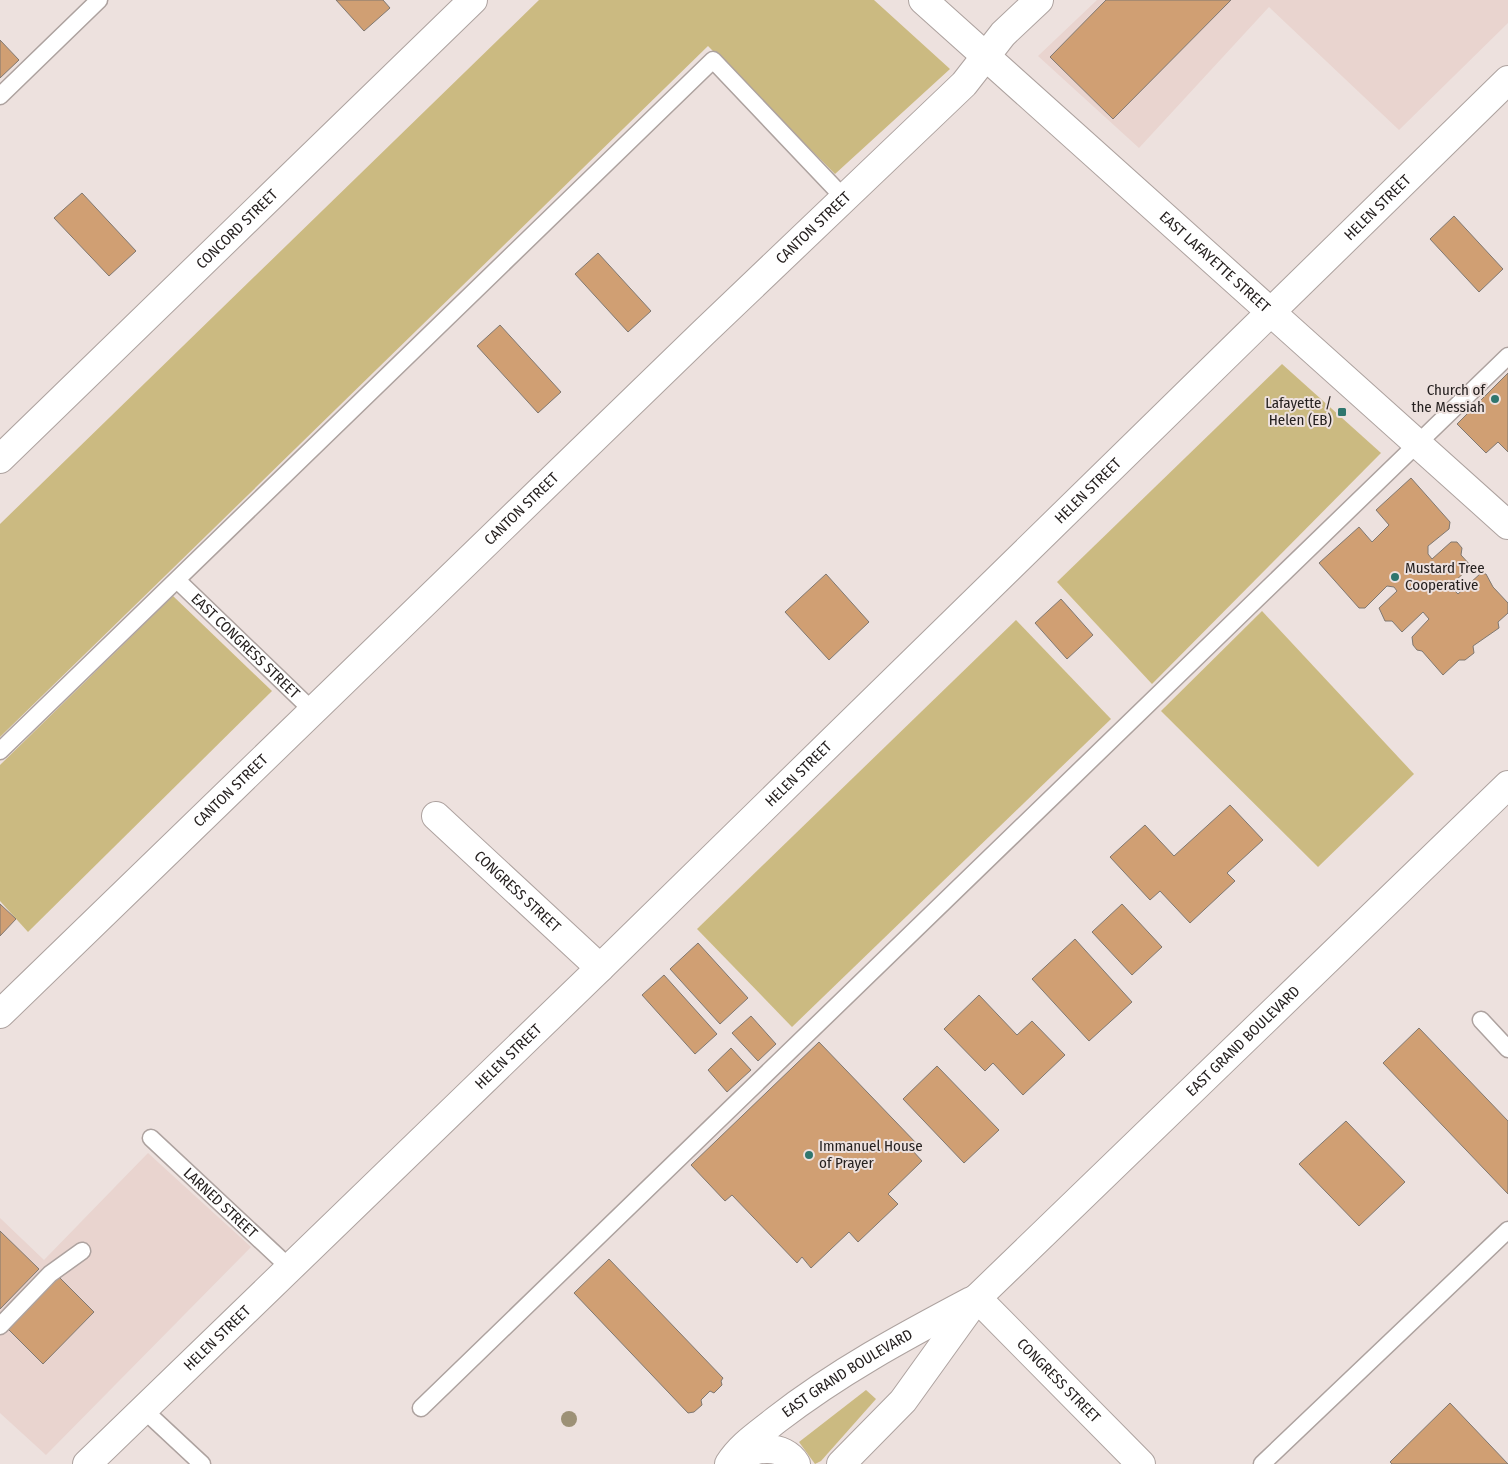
<svg xmlns="http://www.w3.org/2000/svg" width="1508" height="1464" viewBox="0 0 1508 1464" font-family="'Fira Sans Condensed',sans-serif">
	<style>
		.built { fill: #e9d4cf }
		.green { fill: #cbba81 }
		.building { fill: #d09f73; stroke: #807871 }
		.lines { fill: none; stroke-linecap: round; stroke-linejoin: round }
		.service-casing { stroke: #ada29f; stroke-width: 19 }
		.minor-casing { stroke: #ada29f; stroke-width: 30 }
		.secondary-casing { stroke: #ada29f; stroke-width: 30 }
		.service { stroke: #fff; stroke-width: 16 }
		.minor { stroke: #fff; stroke-width: 28 }
		.secondary { stroke: #fff; stroke-width: 28 }
		.tree { fill: #9d9176 }
		.poi-dot { fill: #2f766e; stroke: #ede1de; stroke-width: 2 }
		.labels { text-anchor: middle; stroke-width: 4; stroke-linejoin: round; paint-order: stroke }
		.street-label { font-size: 15px; fill: #262120; stroke: #ede1de }
		.poi-label { font-size: 15px; fill: #262120; stroke: #ede1de; text-anchor: end }
	</style>
	<rect width="100%" height="100%" fill="#ede1de"/>
	<g class="built">
		<polygon points="1097,0 1508,0 1508,23 1399,130 1269,7 1139,148 1038,56"/>
		<polygon points="148,1153 251,1247 46,1455 0,1413 0,1218 44,1260"/>
	</g>
	<g class="green">
		<polygon points="539,0 874,0 950,69 835,174 708,46 0,737 0,524"/>
		<polygon points="1282,364 1381,453 1152,684 1057,582"/>
		<polygon points="173,596 272,691 28,932 0,901 0,765"/>
		<polygon points="1262,611 1414,774 1318,867 1161,711"/>
		<polygon points="1016,620 1111,719 792,1027 697,929"/>
		<polygon points="866,1390 876,1399 821,1461 815,1464 799,1442"/>
	</g>
	<g class="building">
		<polygon points="336,0 383,0 390,8 364,31"/>
		<polygon points="1106,0 1231,0 1113,119 1050,57"/>
		<polygon points="0,40 19,60 0,78"/>
		<polygon points="82,193 136,251 109,276 54,218"/>
		<polygon points="1454,216 1503,269 1479,292 1430,239"/>
		<polygon points="598,253 651,311 628,332 575,274"/>
		<polygon points="500,325 561,392 538,413 477,346"/>
		<polygon points="1508,373 1508,452 1498,442 1486,453 1457,424"/>
		<polygon points="1411,478 1450,522 1449,529 1428,546 1428,554 1432,559 1451,542 1457,542 1462,548 1461,555 1471,566 1450,586 1458,594 1481,573 1486,574 1493,587 1508,603 1508,613 1498,622 1499,628 1473,646 1474,653 1465,660 1459,660 1443,675 1422,651 1417,650 1413,645 1412,637 1429,619 1423,612 1402,632 1392,621 1385,621 1379,608 1397,591 1394,587 1387,586 1365,608 1359,608 1319,563 1359,527 1372,542 1389,525 1376,510"/>
		<polygon points="826,574 869,622 829,660 785,612"/>
		<polygon points="1061,599 1093,635 1067,659 1035,623"/>
		<polygon points="1230,805 1263,840 1227,873 1235,881 1190,923 1160,891 1150,900 1110,857 1145,825 1174,856"/>
		<polygon points="0,904 16,919 0,936"/>
		<polygon points="1122,904 1162,947 1132,975 1092,932"/>
		<polygon points="1075,939 1132,1002 1089,1041 1032,979"/>
		<polygon points="698,943 748,998 720,1024 670,969"/>
		<polygon points="664,975 717,1034 695,1054 642,995"/>
		<polygon points="979,995 1017,1035 1032,1021 1065,1055 1023,1095 993,1063 985,1071 944,1029"/>
		<polygon points="751,1016 776,1044 758,1061 732,1033"/>
		<polygon points="1419,1028 1508,1121 1508,1194 1383,1063"/>
		<polygon points="819,1042 918,1145 912,1150 922,1161 888,1194 898,1204 858,1242 849,1232 811,1268 802,1257 797,1263 732,1195 725,1201 691,1165"/>
		<polygon points="731,1048 751,1070 727,1092 708,1070"/>
		<polygon points="937,1066 999,1130 964,1163 903,1099"/>
		<polygon points="1346,1121 1405,1182 1359,1226 1299,1164"/>
		<polygon points="0,1231 39,1269 0,1309"/>
		<polygon points="609,1259 723,1378 721,1381 722,1385 714,1393 710,1391 701,1400 702,1405 694,1412 688,1413 574,1293"/>
		<polygon points="58,1276 94,1312 43,1364 7,1328"/>
		<polygon points="1450,1403 1508,1464 1392,1464 1390,1462"/>
	</g>
	<g class="lines">
		<g class="service-casing">
			<g id="service">
				<polyline points="0,96 99,0"/>
				<path id="s1" d="M177,580L314,712"/>
				<polyline points="0,751 713,60 845,199"/>
				<polyline points="1481,1020 1508,1049"/>
				<path id="s2" d="M151,1138L290,1268"/>
				<polyline points="0,1326 50,1274 82,1251"/>
				<polyline points="421,1408 1508,356"/>
				<polyline points="144,1410 202,1464"/>
				<polyline points="1262,1464 1508,1230"/>
			</g>
		</g>
		<g class="minor-casing">
			<g id="minor">
				<path id="s3" d="M923,0L1508,525"/>
				<path id="s4" d="M0,459L473,0"/>
				<path id="s5" d="M436,816L600,968"/>
				<path id="s6" d="M0,1014L703,333L964,84L1003,34L1039,0"/>
				<path id="s7" d="M977,1298L1141,1464"/>
				<path id="s8" d="M87,1464L600,968L1508,80"/>
			</g>
		</g>
		<g class="secondary-casing">
			<g id="secondary">
				<path d="M737,1461C753,1445 784,1444 796,1464"/>
				<path id="s9" d="M729,1464C741,1445 759,1434 776,1420C838,1372 903,1337 971,1301"/>
				<path id="s10" d="M841,1464L903,1401L977,1298L1508,785"/>
			</g>
		</g>
		<use href="#service" class="service"/>
		<use href="#minor" class="minor"/>
		<use href="#secondary" class="secondary"/>
	</g>
	<circle class="tree" cx="569" cy="1419" r="8"/>
	<g class="poi-dot">
		<circle cx="1495" cy="399" r="5"/>
		<rect x="1337" y="407" width="10" height="10" rx="2.5"/>
		<circle cx="1395" cy="577" r="5"/>
		<circle cx="809" cy="1155" r="5"/>
	</g>
	<g class="labels">
		<g class="street-label">
			<text dy="5" stroke="none"><textPath href="#s8" startOffset="1801">HELEN STREET</textPath></text>
			<text dy="5" stroke="none"><textPath href="#s6" startOffset="1131">CANTON STREET</textPath></text>
			<text dy="5" stroke="none"><textPath href="#s4" startOffset="330">CONCORD STREET</textPath></text>
			<text dy="5" stroke="none"><textPath href="#s3" startOffset="392">EAST LAFAYETTE STREET</textPath></text>
			<text dy="5" stroke="none"><textPath href="#s8" startOffset="1396">HELEN STREET</textPath></text>
			<text dy="5" stroke="none"><textPath href="#s6" startOffset="726">CANTON STREET</textPath></text>
			<text dy="5" stroke="none"><textPath href="#s1" startOffset="95">EAST CONGRESS STREET</textPath></text>
			<text dy="5" stroke="none"><textPath href="#s8" startOffset="991">HELEN STREET</textPath></text>
			<text dy="5" stroke="none"><textPath href="#s6" startOffset="321">CANTON STREET</textPath></text>
			<text dy="5" stroke="none"><textPath href="#s5" startOffset="111">CONGRESS STREET</textPath></text>
			<text dy="5" stroke="none"><textPath href="#s10" startOffset="585">EAST GRAND BOULEVARD</textPath></text>
			<text dy="5" stroke="none"><textPath href="#s8" startOffset="586">HELEN STREET</textPath></text>
			<text dy="5" stroke="none"><textPath href="#s2" startOffset="95">LARNED STREET</textPath></text>
			<text dy="5" stroke="none"><textPath href="#s8" startOffset="181">HELEN STREET</textPath></text>
			<text dy="5" stroke="none"><textPath href="#s9" startOffset="150">EAST GRAND BOULEVARD</textPath></text>
			<text dy="5" stroke="none"><textPath href="#s7" startOffset="116">CONGRESS STREET</textPath></text>
		</g>
		<g class="poi-label">
			<text x="1485" y="395">Church of<tspan x="1485" dy="17">the Messiah</tspan></text>
			<text x="1332" y="408">Lafayette /<tspan x="1332" dy="17">Helen (EB)</tspan></text>
			<text x="1405" y="573" text-anchor="start">Mustard Tree<tspan x="1405" dy="17">Cooperative</tspan></text>
			<text x="819" y="1151" text-anchor="start">Immanuel House<tspan x="819" dy="17">of Prayer</tspan></text>
		</g>
	</g>
</svg>
